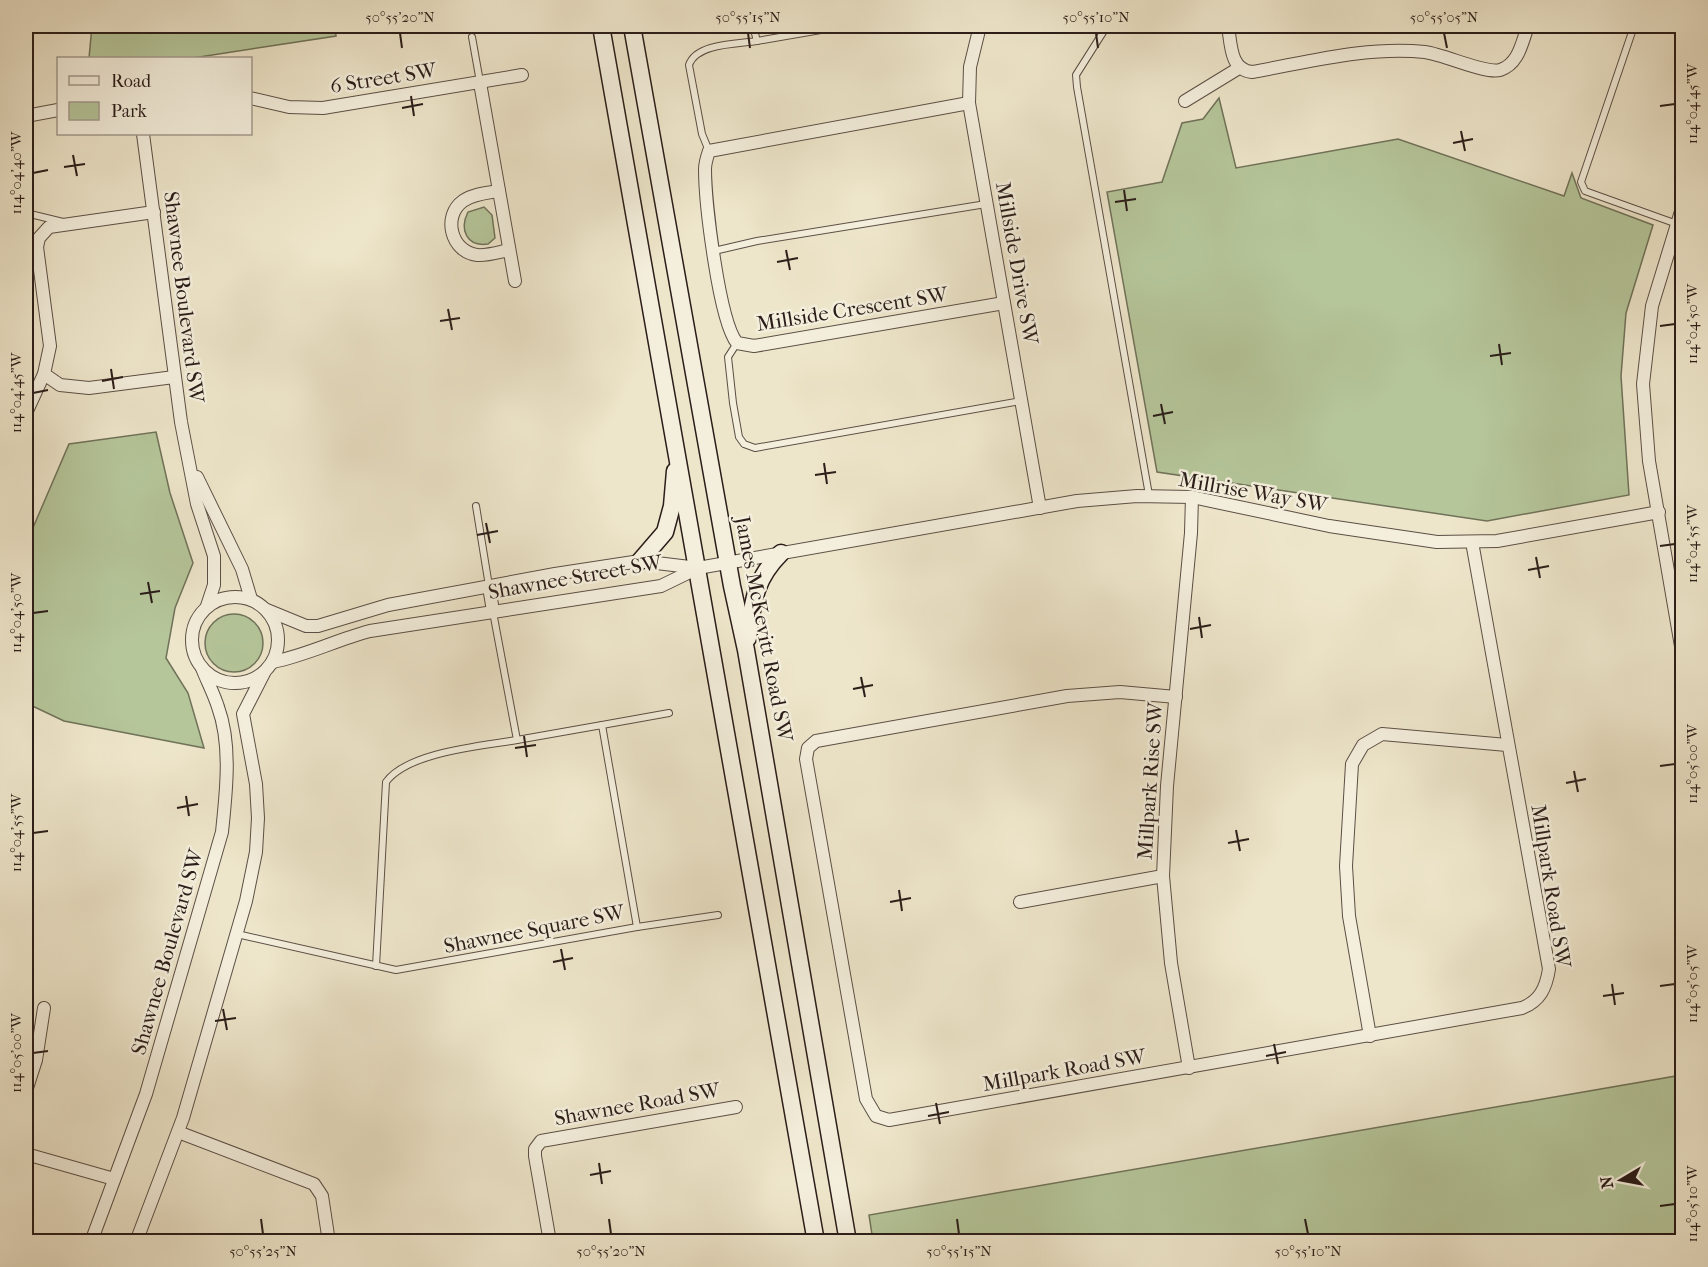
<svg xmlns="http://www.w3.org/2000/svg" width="1708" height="1267" viewBox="0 0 1708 1267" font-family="'IM FELL French Canon',serif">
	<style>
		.green { fill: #b5c69a; stroke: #70725a; stroke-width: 1.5 }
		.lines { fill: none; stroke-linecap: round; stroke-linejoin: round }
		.service-casing { stroke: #5c4f46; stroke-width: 8 }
		.minor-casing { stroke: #5c4f46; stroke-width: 14 }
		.secondary-casing { stroke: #2b1d19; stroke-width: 19 }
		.service { stroke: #f4efdd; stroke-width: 6 }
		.minor { stroke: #f4efdd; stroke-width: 12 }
		.secondary { stroke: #f4efdd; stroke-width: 16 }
		.ticks { fill: none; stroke: #2b1d19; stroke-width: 2 }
		.labels { text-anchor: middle; stroke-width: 5; stroke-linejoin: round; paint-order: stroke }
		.street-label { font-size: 21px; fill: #2b1d19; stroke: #f4efdd }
		.neatline { fill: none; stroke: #2b1d19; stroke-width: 2 }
		.ticks-label { font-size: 15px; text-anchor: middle; fill: #2b1d19 }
	</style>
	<rect width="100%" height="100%" fill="#eee6cb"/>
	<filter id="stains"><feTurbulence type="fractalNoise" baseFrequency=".00333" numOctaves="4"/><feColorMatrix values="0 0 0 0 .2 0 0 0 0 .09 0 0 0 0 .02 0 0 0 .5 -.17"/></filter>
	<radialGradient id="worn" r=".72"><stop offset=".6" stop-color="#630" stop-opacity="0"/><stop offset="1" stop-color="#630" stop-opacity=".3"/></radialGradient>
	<g class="green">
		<polygon points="92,26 335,26 336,36 193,58 89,58"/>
		<polygon points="1219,98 1236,168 1398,139 1564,196 1572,173 1581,198 1653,225 1626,313 1621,376 1629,495 1487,521 1157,472 1107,192 1162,182 1182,123 1203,119"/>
		<path d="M484,207L492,215L495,238L488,244C467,247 459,230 468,212Z"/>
		<polygon points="156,432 170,493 193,563 175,608 166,658 188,693 204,748 64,721 26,703 26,544 69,444"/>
		<circle cx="234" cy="643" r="29"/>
		<polygon points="1682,1075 1682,1241 873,1241 869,1215"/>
	</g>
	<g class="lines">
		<g class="service-casing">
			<g id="service">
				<polyline points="753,26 757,41 844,26"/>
				<polyline points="1107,26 1076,75 1077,87 1149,495"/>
				<polyline points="1634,26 1581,182 1585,191 1677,224"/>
				<polyline points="472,37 480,82"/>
				<path d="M709,151L702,134L689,65C696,43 738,44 757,41"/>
				<polyline points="26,213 63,222"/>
				<polyline points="714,251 757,241 986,204"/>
				<polyline points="737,343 728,357 733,403 739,437 744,444 755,448 1021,401"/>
				<polyline points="476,506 489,586"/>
				<polyline points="602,725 669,713"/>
				<polyline points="637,927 718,915"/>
				<polyline points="237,934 396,970 637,927 602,725 517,740 493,612"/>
				<path d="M376,966L386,782C408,752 481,746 517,740"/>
			</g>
		</g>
		<g class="minor-casing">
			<g id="minor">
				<polyline points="980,26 970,67 969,103 1040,508"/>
				<path d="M1228,26C1231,44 1230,70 1252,72C1309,62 1367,46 1425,52C1446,55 1485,74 1500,70C1519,64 1522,42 1528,26"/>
				<polyline points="480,83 515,281"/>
				<polyline points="250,98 289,107 323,108 522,75"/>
				<polyline points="1185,101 1239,68"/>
				<path d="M969,103L709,151C707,157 705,163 705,169C705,202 719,321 737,343L754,346L1004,303"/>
				<polyline points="26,116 58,110"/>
				<polyline points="143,134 181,422 197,504 214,556 214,585 207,606"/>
				<path d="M499,191C487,193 473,194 463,201C442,216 451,252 477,255C487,256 499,252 509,250"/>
				<polyline points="1682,208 1652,306 1643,384 1649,461 1682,652"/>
				<polyline points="154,212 49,227 39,238 37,247 50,346 44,374 60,385 89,388 174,377"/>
				<polyline points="26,413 44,374"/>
				<polyline points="197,477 242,569 251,599"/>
				<polyline points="489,587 493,611"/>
				<circle cx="235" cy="640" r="43"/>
				<polyline points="267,610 306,626 318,626 388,605 555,574 640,561 698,568"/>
				<path d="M273,662C307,655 336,640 370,631L661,586L698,568L1077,501L1137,496L1192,497L1329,526L1437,542L1497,541L1659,512"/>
				<path d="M1176,697L1120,692L1067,696L816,741L808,748L806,759L866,1099L876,1116L889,1120L1522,1008C1540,1001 1546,988 1549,969L1472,542"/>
				<polyline points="1020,902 1163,876"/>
				<polyline points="1370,1036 1349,916 1346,866 1352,764 1363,745 1382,734 1507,745"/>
				<polyline points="1189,1068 1171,963 1163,876 1167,786 1191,533 1192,497"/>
				<polyline points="26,1091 36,1060 44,1008"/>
				<polyline points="178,1132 314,1184 322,1196 329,1242"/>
				<polyline points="26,1154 114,1179"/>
				<path d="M91,1242L146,1094L222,832C226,793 232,745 218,707C214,694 207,681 202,668"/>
				<polyline points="136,1242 183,1118 246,901 256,852 258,818 256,784 243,714 264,673"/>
				<polyline points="550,1242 535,1156 535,1149 541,1141 736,1107"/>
			</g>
		</g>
		<g class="secondary-casing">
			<g id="secondary">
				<polyline points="601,26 816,1242"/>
				<polyline points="632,26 732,586 746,650 848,1242"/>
				<polyline points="640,561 665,532 672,506 675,471"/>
				<path d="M748,638C753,602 754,580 781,553"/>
			</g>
		</g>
		<use href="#service" class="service"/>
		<use href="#minor" class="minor"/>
		<use href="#secondary" class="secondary"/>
	</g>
	<path class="ticks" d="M400,33L402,48M748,33L750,48M1096,33L1098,48M1444,33L1447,48M411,96L414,116M1660,106L1675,104M402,108L423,104M1461,131L1465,151M1453,143L1473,139M73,155L77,176M64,167L85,164M33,173L48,170M1124,190L1127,211M1115,202L1136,199M786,250L790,270M777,262L798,258M448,309L452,330M440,321L460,318M1660,326L1675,324M1499,344L1502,365M1490,356L1511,353M111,369L114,389M102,381L123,377M33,393L48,390M1161,404L1165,424M1153,416L1173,412M824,463L827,484M815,475L836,472M486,523L490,543M477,535L498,531M1660,546L1675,544M1536,557L1540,578M1528,570L1549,566M148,582L152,603M140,594L160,591M33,613L48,611M1199,617L1202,638M1190,629L1211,625M861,677L865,697M853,689L873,685M524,736L527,757M515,748L536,745M1660,766L1675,764M1574,771L1578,792M1566,783L1586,779M186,796L189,816M177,808L198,804M1236,830L1240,851M33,833L48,831M1228,843L1249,839M899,890L902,911M890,902L911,898M561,949L565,970M553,962L573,958M1612,984L1615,1005M1660,986L1675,984M1603,996L1624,993M223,1009L227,1030M215,1021L236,1018M1274,1044L1278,1064M33,1053L48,1051M1266,1056L1286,1052M936,1103L940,1124M928,1116L949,1112M599,1163L602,1184M590,1175L611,1171M1660,1206L1675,1204M261,1219L263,1234M609,1219L611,1234M957,1219L959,1234M1305,1219L1308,1234"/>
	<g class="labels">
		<g class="street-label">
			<text transform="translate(383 78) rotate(-9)" y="7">6 Street SW</text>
			<text transform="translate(1017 263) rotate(80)" y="7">Millside Drive SW</text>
			<text transform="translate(184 297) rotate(83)" y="7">Shawnee Boulevard SW</text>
			<text transform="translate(852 309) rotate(-9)" y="7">Millside Crescent SW</text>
			<text transform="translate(1253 492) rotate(10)" y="7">Millrise Way SW</text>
			<text transform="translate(575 577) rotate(-10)" y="7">Shawnee Street SW</text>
			<text transform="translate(764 629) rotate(79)" y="7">James McKevitt Road SW</text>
			<text transform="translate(1150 781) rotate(-86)" y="7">Millpark Rise SW</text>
			<text transform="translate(1551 886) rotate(81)" y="7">Millpark Road SW</text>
			<text transform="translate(534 929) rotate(-11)" y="7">Shawnee Square SW</text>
			<text transform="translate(167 952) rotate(-74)" y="7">Shawnee Boulevard SW</text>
			<text transform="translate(1064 1070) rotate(-10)" y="7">Millpark Road SW</text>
			<text transform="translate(637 1104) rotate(-10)" y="7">Shawnee Road SW</text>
		</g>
	</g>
	<rect width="1708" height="1267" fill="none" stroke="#eee6cb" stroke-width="66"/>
	<rect x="57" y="57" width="195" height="78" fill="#f4efdd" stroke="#a49b8f" stroke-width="1.5"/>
	<rect x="69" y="76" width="30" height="9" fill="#f4efdd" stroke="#a49b8f" stroke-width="1.5"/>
	<text x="111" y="87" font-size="18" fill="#2b1d19">Road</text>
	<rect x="69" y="102" width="30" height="18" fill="#b5c69a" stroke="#a49b8f" stroke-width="1.5"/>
	<text x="111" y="117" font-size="18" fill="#2b1d19">Park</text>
	<g transform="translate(1621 1180) rotate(260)" stroke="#f4efdd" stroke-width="4.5" paint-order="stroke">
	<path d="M0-4.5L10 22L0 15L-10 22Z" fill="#2b1d19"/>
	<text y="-9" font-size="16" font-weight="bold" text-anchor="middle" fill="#2b1d19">N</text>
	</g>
	<rect x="33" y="33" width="1642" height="1201" class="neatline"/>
	<g class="ticks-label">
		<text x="400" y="22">50°55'20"N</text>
		<text x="748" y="22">50°55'15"N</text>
		<text x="1096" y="22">50°55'10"N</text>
		<text x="1444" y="22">50°55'05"N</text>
		<text transform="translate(1692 104) rotate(-90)" y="5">114°04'45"W</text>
		<text transform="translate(16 173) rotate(-90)" y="5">114°04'40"W</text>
		<text transform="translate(1692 324) rotate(-90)" y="5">114°04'50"W</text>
		<text transform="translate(16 393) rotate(-90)" y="5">114°04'45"W</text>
		<text transform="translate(1692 544) rotate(-90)" y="5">114°04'55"W</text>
		<text transform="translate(16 613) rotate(-90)" y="5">114°04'50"W</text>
		<text transform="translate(1692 764) rotate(-90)" y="5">114°05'00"W</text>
		<text transform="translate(16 833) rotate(-90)" y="5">114°04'55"W</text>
		<text transform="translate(1692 984) rotate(-90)" y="5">114°05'05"W</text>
		<text transform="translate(16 1053) rotate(-90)" y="5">114°05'00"W</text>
		<text transform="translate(1692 1204) rotate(-90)" y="5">114°05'10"W</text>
		<text x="263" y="1256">50°55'25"N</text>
		<text x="611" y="1256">50°55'20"N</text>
		<text x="959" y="1256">50°55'15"N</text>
		<text x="1308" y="1256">50°55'10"N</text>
	</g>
	<rect width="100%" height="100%" filter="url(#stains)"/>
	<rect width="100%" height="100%" fill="url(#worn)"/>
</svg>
